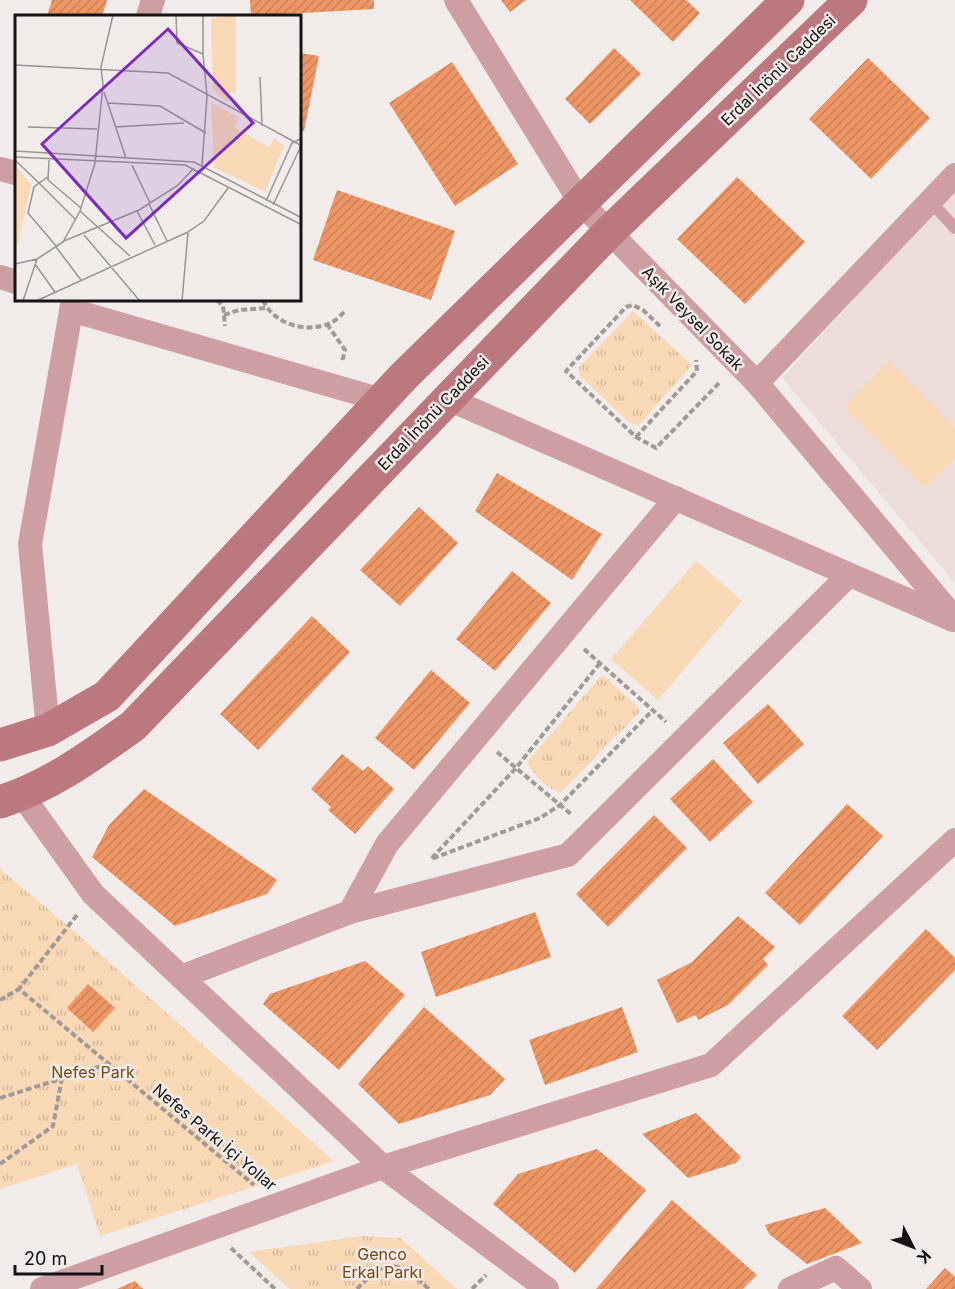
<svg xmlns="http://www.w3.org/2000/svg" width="955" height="1289" viewBox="0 0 955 1289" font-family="Inter,sans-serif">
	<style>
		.built { fill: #ecddda }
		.green { fill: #f8d8b5 }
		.park { fill: url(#park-tufts) }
		.building { fill: url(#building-hatch) }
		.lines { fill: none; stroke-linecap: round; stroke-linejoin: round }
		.path { stroke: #9e9a98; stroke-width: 4; stroke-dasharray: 6 3; stroke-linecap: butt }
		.lane { stroke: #ce9fa2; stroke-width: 12 }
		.street { stroke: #ce9fa2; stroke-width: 24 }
		.secondary { stroke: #bb787e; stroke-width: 33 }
		.labels { text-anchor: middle; stroke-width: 5; stroke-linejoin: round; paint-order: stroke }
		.street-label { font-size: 16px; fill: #151313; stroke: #f1ebe9 }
		.park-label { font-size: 16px; fill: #764a0d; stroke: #f1ebe9 }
		.inset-road { fill: none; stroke: #999593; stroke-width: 1.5 }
		.view { fill: #7b2cbf; fill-opacity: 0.15; stroke: #7b2cbf; stroke-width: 3 }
		.inset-edge { fill: none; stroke: #151313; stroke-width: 3 }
	</style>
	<defs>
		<pattern id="park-tufts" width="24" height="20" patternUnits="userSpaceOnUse" patternTransform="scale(1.5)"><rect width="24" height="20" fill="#f8d8b5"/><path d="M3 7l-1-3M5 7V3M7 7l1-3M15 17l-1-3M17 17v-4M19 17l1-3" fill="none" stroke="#d4b89b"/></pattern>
		<pattern id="building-hatch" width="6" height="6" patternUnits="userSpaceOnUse" patternTransform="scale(1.5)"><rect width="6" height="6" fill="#ed9663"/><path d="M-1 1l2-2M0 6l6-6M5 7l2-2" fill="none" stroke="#ca8055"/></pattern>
	</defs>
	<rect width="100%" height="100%" fill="#f1ebe9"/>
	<polygon class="built" points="955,188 955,583 782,378"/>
	<g class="green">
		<polygon points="889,361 955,427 955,458 925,488 844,407"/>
		<polygon points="696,561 742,601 658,700 611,659"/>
	</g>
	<g class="park">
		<polygon points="633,311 692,365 639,425 630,423 580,376 579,367"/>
		<path d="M601,676L605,677L636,705L640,712L561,792C549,791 532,773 527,762Z"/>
		<polygon points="0,869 75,932 334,1161 100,1236 77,1164 0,1189"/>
		<polygon points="362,1236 400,1238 457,1289 290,1289 249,1252"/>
	</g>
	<g class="building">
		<polygon points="52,0 107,0 102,16 47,16"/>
		<polygon points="250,0 374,0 374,9 251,16"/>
		<polygon points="501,0 526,0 510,12"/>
		<polygon points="630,0 686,0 700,13 673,42"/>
		<polygon points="614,48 641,74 590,124 565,99"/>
		<polygon points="300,53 319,56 304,131 300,131"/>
		<polygon points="868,58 930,118 871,179 809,119"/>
		<polygon points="452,62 518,164 455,206 389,103"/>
		<polygon points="737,177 805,242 745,304 677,239"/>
		<polygon points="337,190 455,231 431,300 313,260"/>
		<polygon points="497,473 602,534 572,580 475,511"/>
		<polygon points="419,507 458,543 400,606 360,570"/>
		<polygon points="512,571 551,603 495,671 456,639"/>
		<polygon points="312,616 350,652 258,750 220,714"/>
		<polygon points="431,670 470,703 414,770 375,738"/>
		<polygon points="768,704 804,744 758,784 723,743"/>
		<polygon points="342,754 363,771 368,766 394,789 355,834 328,810 331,807 311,789"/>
		<polygon points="713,759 753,802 710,842 670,799"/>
		<polygon points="144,789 277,880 267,894 175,926 92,857 109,825"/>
		<polygon points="847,804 883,836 800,925 765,893"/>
		<polygon points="654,815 687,848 608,927 576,894"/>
		<polygon points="535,912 551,957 436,997 421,952"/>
		<polygon points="738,916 775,947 763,959 768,965 728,1005 698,1020 696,1015 677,1023 657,980 692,962"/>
		<polygon points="926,929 955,958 955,970 877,1050 842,1016"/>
		<polygon points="365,961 405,995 339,1070 263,1004 270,994"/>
		<polygon points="88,984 115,1008 93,1032 67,1008"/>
		<polygon points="424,1007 505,1079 490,1095 399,1124 358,1084"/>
		<polygon points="622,1007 638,1052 545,1085 529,1040"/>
		<polygon points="696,1113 741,1157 736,1163 688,1178 642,1134"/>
		<polygon points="597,1149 646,1190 575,1273 493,1204 518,1174"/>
		<polygon points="672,1200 757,1275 743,1289 596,1289"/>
		<polygon points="825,1208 862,1243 807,1264 769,1234 765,1225"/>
		<polygon points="945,1268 955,1277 955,1289 926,1289"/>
		<polygon points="135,1281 143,1289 117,1289"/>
	</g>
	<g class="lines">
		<g class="path">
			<polyline points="217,300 223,306 225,326"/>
			<path d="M263,300C273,324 307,334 330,323C336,321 341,315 345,311"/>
			<polyline points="224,315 239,310 268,308"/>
			<polyline points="327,324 345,350 342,362"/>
			<polyline points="660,326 643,310 633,305 626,307 566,371 636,437 656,448 720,382"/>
			<polyline points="636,437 697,371 696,360"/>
			<polyline points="584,649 666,722"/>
			<polyline points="600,663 516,768 431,859 540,818 560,805 653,710"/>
			<polyline points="497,752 572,815"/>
			<polyline points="77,915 19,989 254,1185"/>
			<polyline points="0,1000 19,989"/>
			<polyline points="0,1098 108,1064"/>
			<polyline points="0,1164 53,1126 62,1078"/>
			<polyline points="231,1248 275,1289"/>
			<path d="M357,1289C387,1257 397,1260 429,1289"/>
			<polyline points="472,1289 486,1275"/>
		</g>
		<polyline class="lane" points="930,201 955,228"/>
		<g class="street">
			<polyline points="456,0 580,202 757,383 955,619"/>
			<polyline points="148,16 153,0"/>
			<polyline points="0,169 16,173"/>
			<polyline points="0,277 16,282"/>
			<polyline points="71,310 382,400"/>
			<polyline points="757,383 955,175"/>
			<polyline points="446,398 953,620"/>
			<polyline points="48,730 30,544 73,300"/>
			<polyline points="22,795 93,894 383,1167 547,1289"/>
			<polyline points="350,912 387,844 676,498"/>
			<polyline points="181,977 350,912 568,855 849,575"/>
			<polyline points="42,1289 383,1167 711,1065 955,840"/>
			<polyline points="790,1289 836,1268 860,1289"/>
		</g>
		<g class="secondary">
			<polyline points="0,745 48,730 107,696 403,377 788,0"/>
			<path d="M0,802C50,786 91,756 133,726L609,232L851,0"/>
		</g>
	</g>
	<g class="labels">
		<g class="street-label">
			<text transform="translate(778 70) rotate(-44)" y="6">Erdal İnönü Caddesi</text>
			<text transform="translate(693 318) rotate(46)" y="6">Aşık Veysel Sokak</text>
			<text transform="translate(433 413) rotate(-46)" y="6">Erdal İnönü Caddesi</text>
			<text transform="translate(215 1137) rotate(40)" y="6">Nefes Parkı İçi Yollar</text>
		</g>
		<g class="park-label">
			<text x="93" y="1078">Nefes Park</text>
			<text x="382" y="1260">Genco<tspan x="382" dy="18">Erkal Parkı</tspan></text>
		</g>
	</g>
	<g transform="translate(15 15)">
		<rect width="286" height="286" fill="#f1ebe9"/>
		<path d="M206,0H221V78H213L212,87L198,74L196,5ZM196,87L224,103L219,112L254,132L259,124L269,130L250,177L199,152ZM0,150L16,170L0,240Z" fill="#f8d8b5"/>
		<path class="inset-road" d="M161,0L162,28L188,39L192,81L187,150M188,0V39M0,50L153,58L287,131M245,62L247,111M89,77L111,143M93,88L145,91L191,118M13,112L82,114M100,112L169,108M0,136L179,147L287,203M0,142L170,150L287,210M0,145L24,168L33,162M34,145L33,165L66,193M117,150L135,188M251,186L277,128L287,123M134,189L152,226M258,190L287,129M65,196L115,241M122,196L140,230M69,220L125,286M49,226L124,195L162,171L179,153M41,232L66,265M42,232L13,198L19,172L24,168L61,205M0,249L22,244M20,249L40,277M8,286L22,244L48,227L65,196L80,148L88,70L86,52L98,0M21,286L173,217M167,286L173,217L189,206L213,173"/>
		<path class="view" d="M153,14L238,108L111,223L27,129Z"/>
		<rect width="286" height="286" class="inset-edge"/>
	</g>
	<g transform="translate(913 1247) rotate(132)" stroke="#f1ebe9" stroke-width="4.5" paint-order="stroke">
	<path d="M0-4.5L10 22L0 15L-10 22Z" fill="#151313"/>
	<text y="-9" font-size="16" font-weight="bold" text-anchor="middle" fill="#151313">K</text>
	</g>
	<path d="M15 1265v9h87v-9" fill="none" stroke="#151313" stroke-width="3"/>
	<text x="24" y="1265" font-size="18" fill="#151313" stroke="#f1ebe9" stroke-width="4.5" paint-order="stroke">20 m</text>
</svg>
